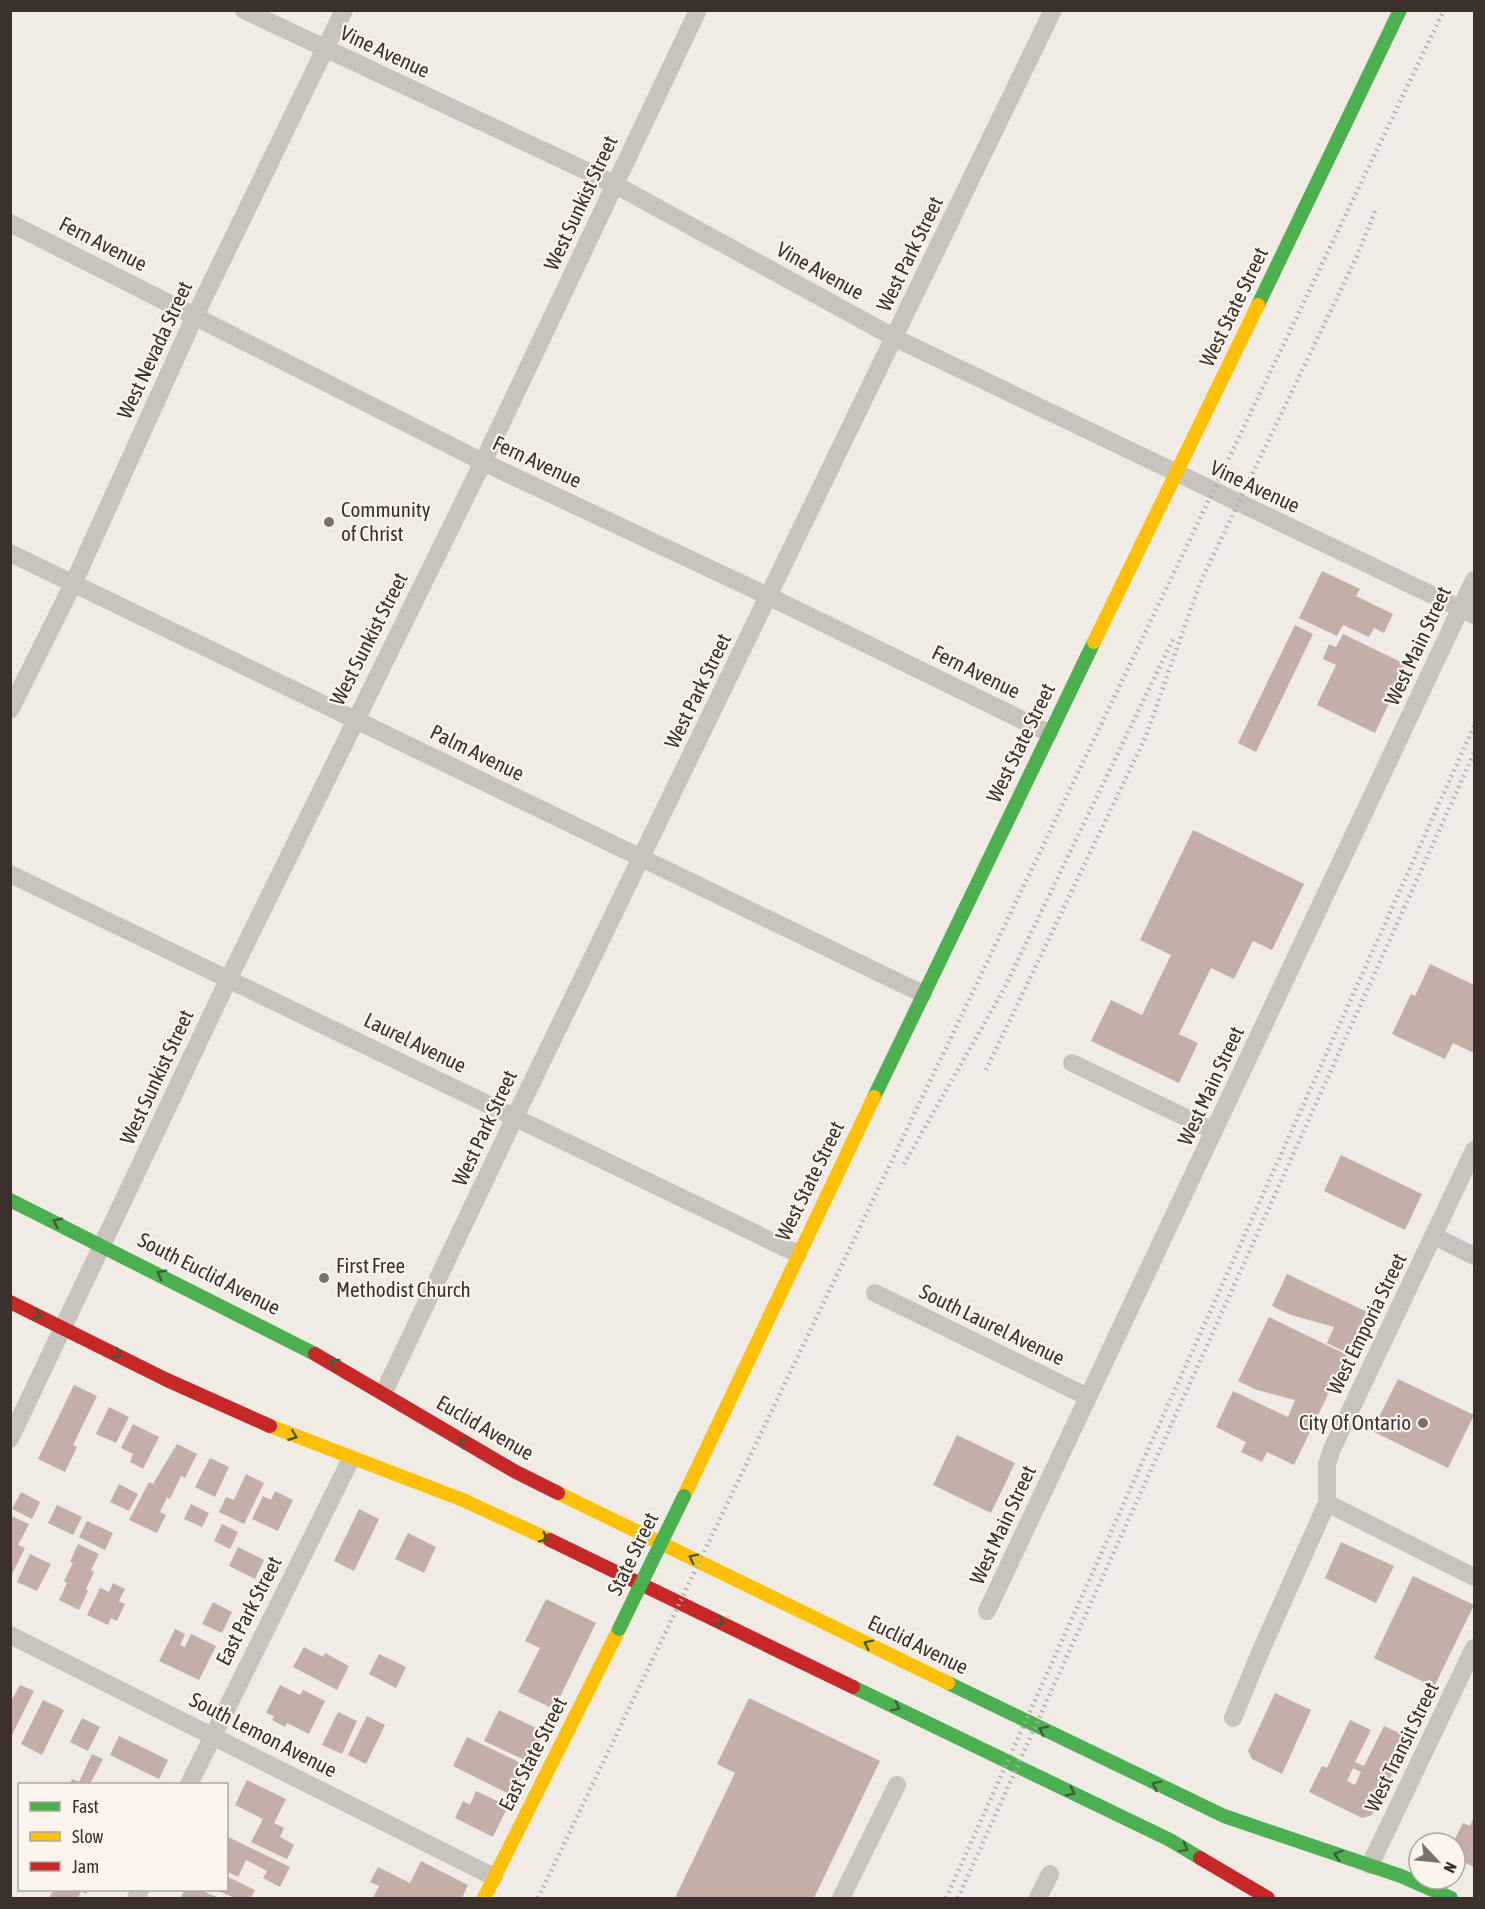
<svg xmlns="http://www.w3.org/2000/svg" width="1485" height="1909" viewBox="0 0 1485 1909" font-family="'Asap Condensed',sans-serif">
	<style>
		.building { fill: #c3afa7; fill-rule: evenodd }
		.lines { fill: none; stroke-linecap: round; stroke-linejoin: round }
		.street { stroke: #c9c3be; stroke-width: 18 }
		.fast { stroke: #4caf50; stroke-width: 14 }
		.slow { stroke: #ffc107; stroke-width: 14 }
		.jam { stroke: #c62828; stroke-width: 14 }
		.rail { stroke: #b1aca8; stroke-width: 4.5; stroke-dasharray: 1.5 4.5; stroke-linecap: butt }
		.fast-bridge { stroke: #4caf50; stroke-width: 14 }
		.oneway { stroke: #415c38 }
		.poi-dot { fill: #7a716c; stroke: #fbf5ee; stroke-width: 2 }
		.labels { text-anchor: middle; stroke-width: 4.5; stroke-linejoin: round; paint-order: stroke }
		.street-label { font-size: 21px; fill: #3b302b; stroke: #fbf5ee }
		.poi-label { font-size: 21px; fill: #3b302b; stroke: #fbf5ee; text-anchor: start }
	</style>
	<rect width="100%" height="100%" fill="#f0ebe5"/>
	<g class="building">
		<polygon points="1322,571 1360,589 1356,596 1393,614 1384,633 1374,628 1369,637 1343,625 1337,636 1299,618"/>
		<polygon points="1295,625 1313,634 1256,752 1238,743"/>
		<polygon points="1343,634 1407,665 1375,733 1317,705 1336,665 1323,659 1329,644 1336,647"/>
		<polygon points="1193,830 1304,884 1272,950 1253,941 1234,979 1211,968 1179,1034 1198,1043 1179,1083 1091,1041 1111,1000 1142,1015 1171,955 1140,940"/>
		<polygon points="1430,964 1474,985 1474,1053 1453,1043 1445,1059 1392,1034 1411,994 1415,996"/>
		<polygon points="1341,1155 1422,1194 1405,1230 1324,1191"/>
		<polygon points="1287,1274 1367,1312 1347,1353 1327,1343 1334,1327 1291,1315 1272,1306"/>
		<polygon points="1269,1317 1347,1355 1294,1465 1267,1452 1262,1462 1241,1452 1246,1442 1216,1427 1233,1391 1288,1417 1295,1400 1257,1390 1238,1381"/>
		<polygon points="1398,1379 1474,1415 1448,1468 1372,1431"/>
		<polygon points="74,1385 97,1396 73,1445 77,1447 65,1472 38,1459"/>
		<polygon points="109,1407 129,1417 116,1443 96,1434"/>
		<polygon points="133,1424 159,1437 143,1469 130,1462 133,1454 121,1448"/>
		<polygon points="957,1435 1015,1463 991,1513 933,1485"/>
		<polygon points="177,1444 197,1454 185,1478 181,1476 170,1499 167,1497 160,1512 166,1515 157,1533 129,1520 149,1482 153,1484"/>
		<polygon points="210,1458 229,1467 215,1497 195,1487"/>
		<polygon points="246,1474 264,1483 244,1524 219,1512 226,1497 234,1500"/>
		<polygon points="119,1484 138,1494 129,1511 110,1502"/>
		<polygon points="275,1491 293,1500 278,1531 252,1519 263,1496 271,1500"/>
		<polygon points="21,1492 40,1502 32,1519 12,1509"/>
		<polygon points="191,1504 209,1513 202,1527 184,1519"/>
		<polygon points="57,1505 82,1517 73,1535 48,1523"/>
		<polygon points="359,1509 379,1519 354,1571 334,1561"/>
		<polygon points="11,1516 29,1524 18,1545 25,1548 10,1578"/>
		<polygon points="87,1521 113,1533 105,1550 79,1537"/>
		<polygon points="222,1524 238,1532 230,1549 214,1541"/>
		<polygon points="408,1533 436,1547 424,1573 395,1559"/>
		<polygon points="1341,1542 1394,1566 1376,1603 1325,1578"/>
		<polygon points="78,1544 99,1554 91,1570 94,1572 86,1589 88,1591 79,1610 59,1600 67,1583 64,1581 73,1563 70,1562"/>
		<polygon points="238,1547 264,1560 255,1579 229,1566"/>
		<polygon points="30,1554 51,1564 37,1591 17,1582"/>
		<polygon points="1413,1576 1474,1605 1434,1687 1374,1658"/>
		<polygon points="113,1583 125,1589 119,1601 125,1604 117,1621 111,1618 108,1625 87,1615 100,1588 109,1592"/>
		<polygon points="546,1599 596,1623 554,1709 518,1692 540,1648 525,1641"/>
		<polygon points="213,1602 232,1612 222,1633 202,1624"/>
		<polygon points="175,1629 185,1634 180,1645 185,1647 191,1634 216,1646 199,1680 159,1661"/>
		<polygon points="304,1647 323,1657 325,1653 349,1666 337,1690 293,1667"/>
		<polygon points="379,1654 406,1667 396,1688 369,1674"/>
		<polygon points="20,1685 34,1691 10,1739 10,1703"/>
		<polygon points="280,1685 300,1695 303,1690 325,1701 309,1734 287,1723 285,1727 272,1720 274,1716 266,1713"/>
		<polygon points="1275,1693 1311,1710 1282,1774 1252,1759 1248,1751"/>
		<polygon points="749,1698 880,1761 814,1898 675,1898 735,1773 717,1764"/>
		<polygon points="43,1700 64,1710 42,1755 21,1744"/>
		<polygon points="499,1710 544,1732 529,1762 484,1741"/>
		<polygon points="338,1712 357,1721 342,1754 322,1745"/>
		<polygon points="367,1716 385,1725 366,1764 348,1755"/>
		<polygon points="82,1718 100,1727 88,1751 70,1742"/>
		<path d="M1350,1720L1371,1730L1355,1762L1364,1766L1384,1726L1410,1738L1372,1815L1362,1818L1309,1792L1322,1766L1327,1768ZM1353,1768L1361,1772L1355,1785L1347,1781Z"/>
		<polygon points="119,1736 168,1760 159,1779 110,1755"/>
		<polygon points="467,1737 527,1766 513,1796 453,1766"/>
		<polygon points="92,1754 103,1759 90,1784 70,1784 72,1779 79,1782"/>
		<polygon points="247,1780 286,1799 274,1823 284,1828 280,1837 294,1845 287,1859 251,1842 263,1819 235,1805"/>
		<polygon points="476,1791 508,1806 493,1837 455,1818 463,1801 470,1805"/>
		<polygon points="1474,1816 1474,1867 1455,1858 1455,1843 1453,1843 1463,1823 1470,1826"/>
		<polygon points="226,1836 290,1867 280,1887 263,1878 267,1871 246,1860 238,1877 226,1871"/>
		<polygon points="421,1861 468,1885 462,1898 373,1898 379,1886 370,1882 378,1867 410,1883"/>
		<polygon points="226,1876 255,1890 251,1898 235,1898 216,1890 226,1890"/>
		<polygon points="53,1890 88,1890 86,1894 81,1891 78,1898 49,1898"/>
		<polygon points="185,1890 200,1890 219,1898 180,1898"/>
	</g>
	<g class="lines">
		<g class="street">
			<polyline points="244,10 614,184 895,338 1474,615"/>
			<polyline points="10,223 483,462 768,596 1049,733"/>
			<polyline points="10,553 923,994"/>
			<polyline points="10,710 73,584 195,316 344,10"/>
			<polyline points="10,874 798,1254"/>
			<polyline points="1072,1063 1214,1131"/>
			<polyline points="1434,1236 1474,1256"/>
			<polyline points="875,1293 1088,1397"/>
			<polyline points="384,1392 515,1117 1053,10"/>
			<polyline points="10,1439 229,978 483,462 698,10"/>
			<polyline points="1327,1503 1474,1577"/>
			<polyline points="987,1611 1474,580"/>
			<polyline points="10,1635 494,1877"/>
			<polyline points="1233,1718 1262,1648 1327,1503 1327,1464 1332,1449 1474,1150"/>
			<polyline points="189,1784 351,1459"/>
			<polyline points="1370,1865 1474,1648"/>
			<polyline points="136,1898 140,1890"/>
			<polyline points="841,1898 897,1785"/>
			<polyline points="1038,1898 1050,1874"/>
		</g>
		<g class="fast">
			<polyline points="1258,305 1400,10"/>
			<polyline points="874,1097 1094,642"/>
			<polyline points="10,1200 315,1354"/>
			<polyline points="948,1683 1224,1816 1401,1876 1451,1898"/>
			<polyline points="853,1687 1170,1840 1200,1858"/>
		</g>
		<g class="slow">
			<polyline points="1094,642 1258,305"/>
			<polyline points="270,1426 463,1500 550,1540"/>
			<polyline points="558,1493 948,1683"/>
			<polyline points="684,1496 874,1097"/>
			<polyline points="484,1898 619,1629"/>
		</g>
		<g class="jam">
			<polyline points="10,1302 167,1380 270,1426"/>
			<polyline points="315,1354 514,1471 558,1493"/>
			<polyline points="550,1540 853,1687"/>
			<polyline points="1200,1858 1268,1898"/>
		</g>
		<g class="rail">
			<polyline points="986,1070 1146,736 1200,583 1357,256 1376,209"/>
			<polyline points="904,1164 1004,989 1174,637"/>
			<polyline points="538,1898 1444,10"/>
			<polyline points="946,1898 1474,726"/>
			<polyline points="958,1898 1474,753"/>
		</g>
		<polyline class="fast-bridge" points="619,1629 684,1496"/>
	</g>
	<defs><path id="oneway-chevron" d="M-2-3.5L2.5 0L-2 3.5" fill="none" stroke-width="1.6" stroke-linecap="round" stroke-linejoin="round" transform="scale(1.5)"/></defs>
	<g class="oneway">
		<use href="#oneway-chevron" transform="translate(57 1222) rotate(-154)"/>
		<use href="#oneway-chevron" transform="translate(161 1274) rotate(-153)"/>
		<use href="#oneway-chevron" transform="translate(37 1315) rotate(26)"/>
		<use href="#oneway-chevron" transform="translate(117 1354) rotate(26)"/>
		<use href="#oneway-chevron" transform="translate(334 1363) rotate(-150)"/>
		<use href="#oneway-chevron" transform="translate(293 1436) rotate(22)"/>
		<use href="#oneway-chevron" transform="translate(463 1442) rotate(-150)"/>
		<use href="#oneway-chevron" transform="translate(544 1538) rotate(26)"/>
		<use href="#oneway-chevron" transform="translate(693 1558) rotate(-154)"/>
		<use href="#oneway-chevron" transform="translate(720 1622) rotate(26)"/>
		<use href="#oneway-chevron" transform="translate(868 1644) rotate(-154)"/>
		<use href="#oneway-chevron" transform="translate(896 1707) rotate(26)"/>
		<use href="#oneway-chevron" transform="translate(1043 1730) rotate(-154)"/>
		<use href="#oneway-chevron" transform="translate(1156 1785) rotate(-154)"/>
		<use href="#oneway-chevron" transform="translate(1071 1792) rotate(26)"/>
		<use href="#oneway-chevron" transform="translate(1184 1848) rotate(29)"/>
		<use href="#oneway-chevron" transform="translate(1338 1855) rotate(-162)"/>
	</g>
	<g class="poi-dot">
		<circle cx="329" cy="522" r="6"/>
		<circle cx="324" cy="1278" r="6"/>
		<circle cx="1423" cy="1423" r="6"/>
	</g>
	<g class="labels">
		<g class="street-label">
			<text transform="translate(385 52) rotate(25)" y="7">Vine Avenue</text>
			<text transform="translate(581 203) rotate(-65)" y="7">West Sunkist Street</text>
			<text transform="translate(103 244) rotate(27)" y="7">Fern Avenue</text>
			<text transform="translate(910 254) rotate(-64)" y="7">West Park Street</text>
			<text transform="translate(820 271) rotate(29)" y="7">Vine Avenue</text>
			<text transform="translate(1234 307) rotate(-64)" y="7">West State Street</text>
			<text transform="translate(155 350) rotate(-65)" y="7">West Nevada Street</text>
			<text transform="translate(537 462) rotate(25)" y="7">Fern Avenue</text>
			<text transform="translate(1255 487) rotate(25)" y="7">Vine Avenue</text>
			<text transform="translate(369 639) rotate(-63)" y="7">West Sunkist Street</text>
			<text transform="translate(1418 646) rotate(-65)" y="7">West Main Street</text>
			<text transform="translate(976 672) rotate(26)" y="7">Fern Avenue</text>
			<text transform="translate(698 691) rotate(-64)" y="7">West Park Street</text>
			<text transform="translate(1021 743) rotate(-64)" y="7">West State Street</text>
			<text transform="translate(477 753) rotate(26)" y="7">Palm Avenue</text>
			<text transform="translate(415 1043) rotate(26)" y="7">Laurel Avenue</text>
			<text transform="translate(157 1077) rotate(-65)" y="7">West Sunkist Street</text>
			<text transform="translate(1211 1086) rotate(-65)" y="7">West Main Street</text>
			<text transform="translate(485 1128) rotate(-65)" y="7">West Park Street</text>
			<text transform="translate(810 1181) rotate(-64)" y="7">West State Street</text>
			<text transform="translate(209 1274) rotate(27)" y="7">South Euclid Avenue</text>
			<text transform="translate(1367 1324) rotate(-64)" y="7">West Emporia Street</text>
			<text transform="translate(992 1325) rotate(26)" y="7">South Laurel Avenue</text>
			<text transform="translate(485 1428) rotate(30)" y="7">Euclid Avenue</text>
			<text transform="translate(1003 1525) rotate(-65)" y="7">West Main Street</text>
			<text transform="translate(633 1554) rotate(-64)" y="7">State Street</text>
			<text transform="translate(249 1611) rotate(-63)" y="7">East Park Street</text>
			<text transform="translate(918 1645) rotate(26)" y="7">Euclid Avenue</text>
			<text transform="translate(263 1735) rotate(27)" y="7">South Lemon Avenue</text>
			<text transform="translate(1402 1747) rotate(-64)" y="7">West Transit Street</text>
			<text transform="translate(533 1754) rotate(-63)" y="7">East State Street</text>
		</g>
		<g class="poi-label">
			<text x="341" y="517">Community<tspan x="341" dy="24">of Christ</tspan></text>
			<text x="336" y="1273">First Free<tspan x="336" dy="24">Methodist Church</tspan></text>
			<text x="1411" y="1430" text-anchor="end">City Of Ontario</text>
		</g>
	</g>
	<rect width="1485" height="1909" fill="none" stroke="#3b302b" stroke-width="24"/>
	<rect x="18" y="1783" width="210" height="108" fill="#fbf5ee" stroke="#aea6a0" stroke-width="1.5"/>
	<rect x="30" y="1802" width="30" height="9" fill="#4caf50" stroke="#aea6a0" stroke-width="1.5"/>
	<text x="72" y="1813" font-size="18" fill="#3b302b">Fast</text>
	<rect x="30" y="1832" width="30" height="9" fill="#ffc107" stroke="#aea6a0" stroke-width="1.5"/>
	<text x="72" y="1843" font-size="18" fill="#3b302b">Slow</text>
	<rect x="30" y="1862" width="30" height="9" fill="#c62828" stroke="#aea6a0" stroke-width="1.5"/>
	<text x="72" y="1873" font-size="18" fill="#3b302b">Jam</text>
	<g transform="translate(1437 1861) rotate(116)"><circle r="28" fill="#fbf5ee" stroke="#aea6a0" stroke-width="1.5"/>
	<path d="M0-4.5L10 22L0 15L-10 22Z" fill="#7a716c"/>
	<text y="-9" font-size="16" font-weight="bold" text-anchor="middle" fill="#3b302b">N</text>
	</g>
</svg>
